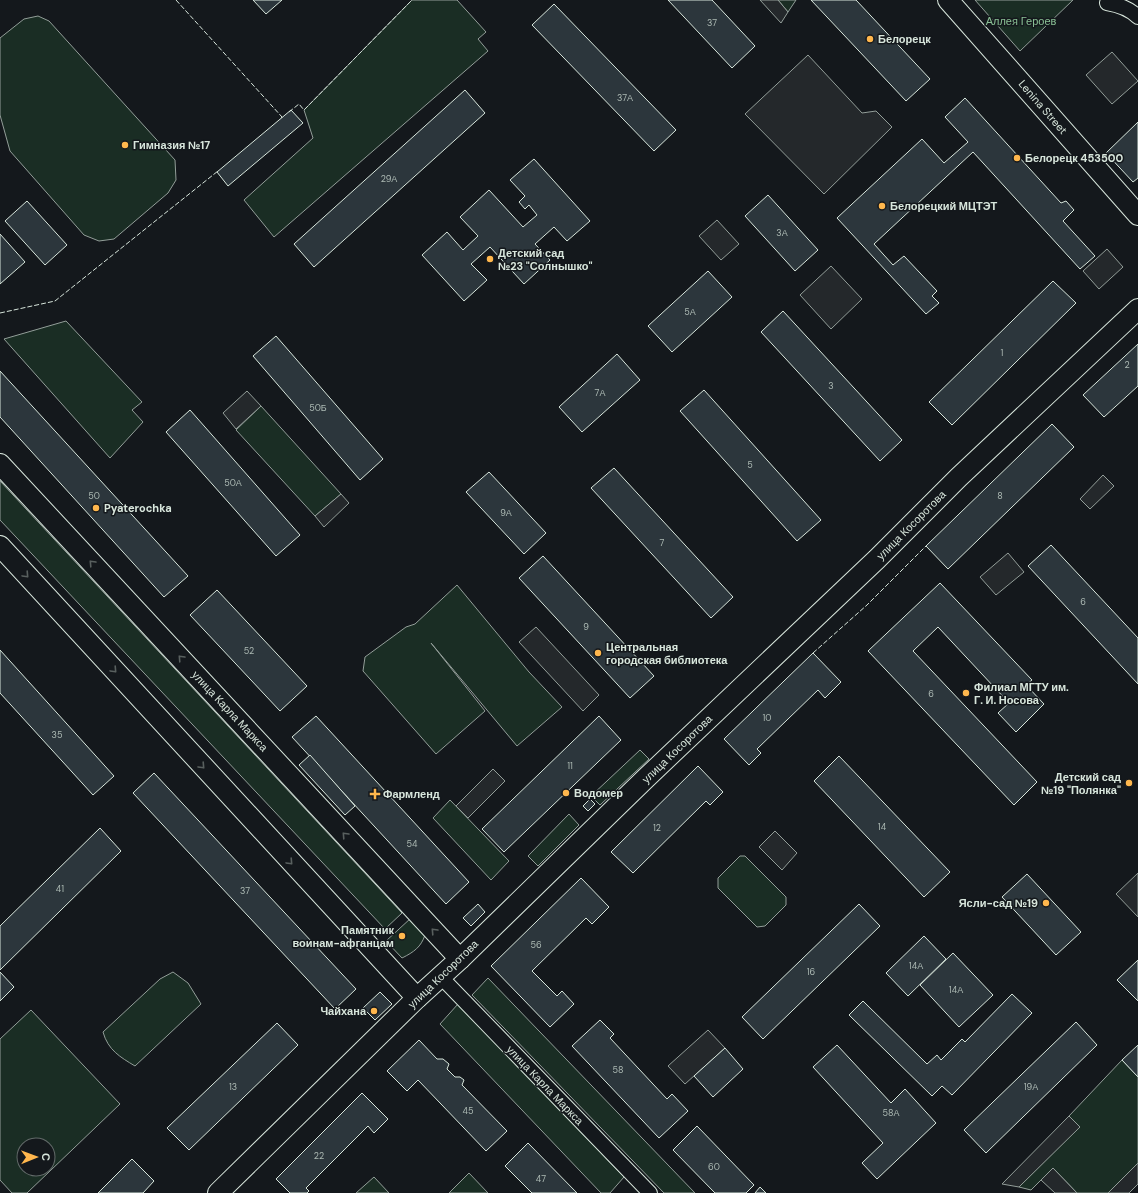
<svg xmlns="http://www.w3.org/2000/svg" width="1138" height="1193" viewBox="0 0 1138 1193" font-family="'DM Sans',sans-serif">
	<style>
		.green { fill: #1a2d24; stroke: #939e99; fill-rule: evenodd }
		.parking { fill: #24282b; stroke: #939e99 }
		.building { fill: #2c363c; stroke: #d8e6dc }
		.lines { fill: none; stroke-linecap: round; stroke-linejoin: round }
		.street-casing { stroke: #d8e6dc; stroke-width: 16 }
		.secondary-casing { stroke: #d8e6dc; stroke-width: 22 }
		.street { stroke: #14181c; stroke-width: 14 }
		.secondary { stroke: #14181c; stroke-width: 20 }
		.fence { stroke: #d8e6dc; stroke-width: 1; stroke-dasharray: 5 2; stroke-linecap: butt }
		.oneway { stroke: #59605f }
		.poi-dot { fill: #ffb74d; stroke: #14181c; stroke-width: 1.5 }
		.labels { text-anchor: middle; stroke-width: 3; stroke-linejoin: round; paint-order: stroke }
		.number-label { font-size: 9px; fill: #adbab4 }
		.park-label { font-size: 11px; fill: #8ac095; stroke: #14181c }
		.poi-label { font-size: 11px; font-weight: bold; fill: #d8e6dc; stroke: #14181c; text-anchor: start }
		.street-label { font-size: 11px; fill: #d8e6dc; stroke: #14181c }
	</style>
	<rect width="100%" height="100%" fill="#14181c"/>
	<g class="green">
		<polygon points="412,0 457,0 486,32 478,39 488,51 274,237 244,200 313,138 304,110"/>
		<polygon points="778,0 796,0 788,12"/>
		<polygon points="975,0 1073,0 1020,51"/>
		<polygon points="38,16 49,21 175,160 176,180 168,193 114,239 99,241 84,235 10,151 0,115 0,38 24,19"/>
		<polygon points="66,321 142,402 132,410 143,422 110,458 4,339"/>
		<polygon points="261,406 341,494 315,516 236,430"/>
		<polygon points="0,481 402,913 385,929 0,520"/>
		<polygon points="457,585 529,672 562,707 517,746 431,643 485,711 436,754 363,671 365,657 406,627 415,624"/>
		<polygon points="640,750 649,759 600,805 591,796"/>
		<polygon points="450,800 509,861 491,880 433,818"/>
		<polygon points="569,814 579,825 538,866 528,856"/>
		<polygon points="740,856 745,856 786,897 786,905 765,926 757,927 718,888 718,878"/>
		<path d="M411,918L425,935C421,947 414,952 402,958L386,941Z"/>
		<path d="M173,972L188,983L201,1004L135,1066C120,1057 108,1050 103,1032L160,979Z"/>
		<polygon points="488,978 695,1193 664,1193 472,995"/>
		<polygon points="458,1004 624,1177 610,1193 601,1193 440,1024"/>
		<path d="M31,1010L120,1104L27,1193H12L0,1180V1039ZM24,1145H48V1169H24Z"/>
		<polygon points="1122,1060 1138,1077 1138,1163 1108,1193 1077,1193 1053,1168 1031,1190 1019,1187 1079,1127 1069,1116"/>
		<polygon points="469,1173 488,1193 449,1193"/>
		<polygon points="374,1177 389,1193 356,1193"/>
	</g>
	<g class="parking">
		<polygon points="760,0 778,0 788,12 781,23"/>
		<polygon points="1112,52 1138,81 1112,104 1086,75"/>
		<polygon points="808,55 862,113 876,111 892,127 824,194 745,114"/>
		<polygon points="717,220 739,244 721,260 699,236"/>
		<polygon points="1107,249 1123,267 1099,289 1083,271"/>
		<polygon points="831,266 862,299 831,329 800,295"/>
		<polygon points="247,391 261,406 236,429 223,413"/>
		<polygon points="1103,475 1114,486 1090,509 1080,499"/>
		<polygon points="341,494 349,503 324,527 315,516"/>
		<polygon points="1008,553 1024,572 996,595 980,577"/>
		<polygon points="536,627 599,695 583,711 519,642"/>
		<polygon points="493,769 505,781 468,818 456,806"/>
		<polygon points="775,831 797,853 782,870 759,847"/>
		<polygon points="1138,873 1138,917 1116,894"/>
		<polygon points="708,1030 725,1048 685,1084 668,1066"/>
		<polygon points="1069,1116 1080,1127 1019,1187 1002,1184"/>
		<polygon points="1138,1163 1138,1184 1129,1193 1108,1193"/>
		<polygon points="1053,1168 1077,1193 1055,1193 1041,1180"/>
	</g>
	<g class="building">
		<polygon points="253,0 282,0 266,14"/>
		<polygon points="668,0 712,0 755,46 732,68"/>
		<polygon points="811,0 856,0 930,79 906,101"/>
		<polygon points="554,4 676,130 654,151 532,25"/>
		<polygon points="465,90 485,113 314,267 294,244"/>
		<polygon points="965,98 1061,203 1066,201 1074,210 1063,221 1095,256 1080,269 973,152 874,244 893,265 904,256 937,291 932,296 939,303 926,314 837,218 922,139 944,163 968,142 945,117"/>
		<polygon points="291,110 303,123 228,186 217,172"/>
		<polygon points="1138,122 1138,178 1133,182 1106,153"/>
		<polygon points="534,159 590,221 567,241 554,227 535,244 550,260 524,284 490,247 471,264 487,280 464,301 422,255 447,232 463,250 478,236 460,217 489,190 523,227 537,215 529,205 525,209 519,202 525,196 510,180"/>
		<polygon points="768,195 818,250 795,271 745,216"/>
		<polygon points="27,201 67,245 45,265 5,221"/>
		<polygon points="0,234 25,262 0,284"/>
		<polygon points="708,271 732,297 672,352 648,326"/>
		<polygon points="1053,281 1076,303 952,425 929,402"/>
		<polygon points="783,311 902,440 880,461 761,332"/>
		<polygon points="276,336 383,459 360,480 253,356"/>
		<polygon points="1138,344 1138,386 1104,417 1083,395"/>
		<polygon points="617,354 640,380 582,432 559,407"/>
		<polygon points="0,371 188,576 164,597 0,417"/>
		<polygon points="704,390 821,520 797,541 680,411"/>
		<polygon points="190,410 300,535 276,556 166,432"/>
		<polygon points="1052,424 1074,447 948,569 926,546"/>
		<polygon points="614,468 733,597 711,618 591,488"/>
		<polygon points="489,472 546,533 524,554 466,492"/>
		<polygon points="1051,545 1138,638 1138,684 1028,566"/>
		<polygon points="543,556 654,676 630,698 519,578"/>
		<polygon points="940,583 1032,680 1026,685 1044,704 1016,732 998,713 1009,703 938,627 913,651 1037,782 1014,805 868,651"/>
		<polygon points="217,590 307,686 280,711 190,615"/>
		<polygon points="0,650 114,776 93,795 0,693"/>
		<polygon points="813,653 841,682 825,698 818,690 757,749 761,753 749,765 724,739"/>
		<polygon points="316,716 469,882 446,904 292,737"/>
		<polygon points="599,716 621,740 504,852 482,829"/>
		<polygon points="310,755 355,806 345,815 299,765"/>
		<polygon points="839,756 950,872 924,897 814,781"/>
		<polygon points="698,766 723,792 710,805 706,801 633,873 611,852"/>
		<polygon points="154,773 356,989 335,1009 133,793"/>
		<polygon points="590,799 595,804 588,811 583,806"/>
		<polygon points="100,828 121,851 0,970 0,926"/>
		<polygon points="1027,874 1081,932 1056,955 1002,897"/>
		<polygon points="581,878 609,907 592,924 586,918 532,971 557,996 562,991 574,1004 550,1027 491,966"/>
		<polygon points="478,904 485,912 471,926 463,918"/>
		<polygon points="859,904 880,926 763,1039 742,1017"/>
		<polygon points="924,936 946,959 908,996 886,973"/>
		<polygon points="953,953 993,995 959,1027 920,985"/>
		<polygon points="1138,960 1138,1001 1117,980"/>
		<polygon points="0,972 14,987 0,1001"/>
		<polygon points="380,992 392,1004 375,1020 363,1008"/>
		<polygon points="1012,994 1032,1013 952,1095 942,1086 932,1096 849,1015 863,1001 927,1064 937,1055 941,1060 962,1039 965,1042"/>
		<polygon points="600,1020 614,1034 610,1038 667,1099 672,1094 688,1111 659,1138 572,1046"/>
		<polygon points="1076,1022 1097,1045 986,1153 964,1130"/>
		<polygon points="277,1023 298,1045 189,1150 167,1128"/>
		<polygon points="419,1040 437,1059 443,1059 449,1064 447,1069 455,1077 460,1077 464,1080 462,1085 507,1131 486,1151 418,1080 407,1091 387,1071"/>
		<polygon points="837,1045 891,1103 905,1089 936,1123 877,1179 862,1163 883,1143 813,1067"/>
		<polygon points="1138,1045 1138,1077 1122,1060"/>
		<polygon points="725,1048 743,1069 713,1097 694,1076"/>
		<polygon points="362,1093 388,1119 374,1133 368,1126 306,1188 309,1191 307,1193 290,1193 276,1179"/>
		<polygon points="697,1126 754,1185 746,1193 715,1193 673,1150"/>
		<polygon points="528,1143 577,1193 532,1193 505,1166"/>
		<polygon points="132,1159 154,1181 143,1193 98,1193"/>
		<polygon points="760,1187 766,1193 755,1193"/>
	</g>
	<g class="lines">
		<g class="street-casing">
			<g id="street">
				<path d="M1107,3C1119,5 1129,8 1138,17"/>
				<polyline points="441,977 650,1193"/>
			</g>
		</g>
		<g class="secondary-casing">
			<g id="secondary">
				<polyline points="948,0 1138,215"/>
				<polyline points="0,464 460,959"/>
				<polyline points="0,546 417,998"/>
				<polyline points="218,1193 417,998 460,959 646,778 877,559 959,477 1138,309"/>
			</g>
		</g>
		<use href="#street" class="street"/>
		<use href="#secondary" class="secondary"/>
		<g class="fence">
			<polyline points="176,0 282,117 281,119"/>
			<polyline points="289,112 299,104 304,110 412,0"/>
			<polyline points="0,313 55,301 218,171"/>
			<polyline points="813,653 867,605 926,546"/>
		</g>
	</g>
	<defs><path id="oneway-chevron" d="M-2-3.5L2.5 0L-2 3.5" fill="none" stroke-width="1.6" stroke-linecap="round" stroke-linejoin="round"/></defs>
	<g class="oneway">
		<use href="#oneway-chevron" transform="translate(92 563) rotate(-133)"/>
		<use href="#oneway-chevron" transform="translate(26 575) rotate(47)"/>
		<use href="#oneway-chevron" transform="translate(181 658) rotate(-133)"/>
		<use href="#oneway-chevron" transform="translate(114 670) rotate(47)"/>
		<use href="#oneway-chevron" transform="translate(202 766) rotate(47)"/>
		<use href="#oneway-chevron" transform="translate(345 835) rotate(-133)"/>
		<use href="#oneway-chevron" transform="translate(290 862) rotate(47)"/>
		<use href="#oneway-chevron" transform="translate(434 931) rotate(-133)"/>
	</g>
	<g class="poi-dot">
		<circle cx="870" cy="39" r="4"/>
		<circle cx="125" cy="145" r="4"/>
		<circle cx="1017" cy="158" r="4"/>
		<circle cx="882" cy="206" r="4"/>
		<circle cx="490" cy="259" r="4"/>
		<circle cx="96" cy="508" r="4"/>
		<circle cx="598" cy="653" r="4"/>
		<circle cx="966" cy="693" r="4"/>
		<circle cx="1129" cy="783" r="4"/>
		<circle cx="566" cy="793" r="4"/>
		<path d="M373 788h4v4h4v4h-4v4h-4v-4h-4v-4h4z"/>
		<circle cx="1046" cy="903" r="4"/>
		<circle cx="402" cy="936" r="4"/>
		<circle cx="374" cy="1011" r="4"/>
	</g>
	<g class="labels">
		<g class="number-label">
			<text x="712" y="26">37</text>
			<text x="625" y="101">37А</text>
			<text x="389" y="182">29А</text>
			<text x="782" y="236">3А</text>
			<text x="690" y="315">5А</text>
			<text x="1002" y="356">1</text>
			<text x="1127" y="368">2</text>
			<text x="831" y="389">3</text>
			<text x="600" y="396">7А</text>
			<text x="318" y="411">50Б</text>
			<text x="750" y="468">5</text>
			<text x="233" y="486">50А</text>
			<text x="94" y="499">50</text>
			<text x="1000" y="499">8</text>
			<text x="506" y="516">9А</text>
			<text x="662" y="546">7</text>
			<text x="1083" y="605">6</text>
			<text x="586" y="630">9</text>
			<text x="249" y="654">52</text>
			<text x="931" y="697">6</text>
			<text x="767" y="721">10</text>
			<text x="57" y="738">35</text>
			<text x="570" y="769">11</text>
			<text x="882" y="830">14</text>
			<text x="657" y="831">12</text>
			<text x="412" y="847">54</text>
			<text x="60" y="892">41</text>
			<text x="245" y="894">37</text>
			<text x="536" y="948">56</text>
			<text x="916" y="969">14А</text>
			<text x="811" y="975">16</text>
			<text x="956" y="993">14А</text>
			<text x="618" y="1073">58</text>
			<text x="233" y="1090">13</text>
			<text x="1031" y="1090">19А</text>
			<text x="468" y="1114">45</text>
			<text x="891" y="1116">58А</text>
			<text x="319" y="1159">22</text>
			<text x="714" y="1170">60</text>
			<text x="541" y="1182">47</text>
		</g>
		<g class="park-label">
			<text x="1021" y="25">Аллея Героев</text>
		</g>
		<g class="poi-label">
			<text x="878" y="43">Белорецк</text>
			<text x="133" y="149">Гимназия №17</text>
			<text x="1025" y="162">Белорецк 453500</text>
			<text x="890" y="210">Белорецкий МЦТЭТ</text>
			<text x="498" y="257">Детский сад<tspan x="498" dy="13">№23 "Солнышко"</tspan></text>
			<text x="104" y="512">Pyaterochka</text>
			<text x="606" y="651">Центральная<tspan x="606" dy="13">городская библиотека</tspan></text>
			<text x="974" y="691">Филиал МГТУ им.<tspan x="974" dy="13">Г. И. Носова</tspan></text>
			<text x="1121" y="781" text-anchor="end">Детский сад<tspan x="1121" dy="13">№19 "Полянка"</tspan></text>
			<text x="574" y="797">Водомер</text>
			<text x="383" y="798">Фармленд</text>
			<text x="1038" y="907" text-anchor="end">Ясли-сад №19</text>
			<text x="394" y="934" text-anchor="end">Памятник<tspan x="394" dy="13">воинам-афганцам</tspan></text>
			<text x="366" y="1015" text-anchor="end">Чайхана</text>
		</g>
		<g class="street-label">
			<text transform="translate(1043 107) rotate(49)" y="4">Lenina Street</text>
			<text transform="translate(911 525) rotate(-45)" y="4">улица Косоротова</text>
			<text transform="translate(230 711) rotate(47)" y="4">улица Карла Маркса</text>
			<text transform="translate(677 749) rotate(-44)" y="4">улица Косоротова</text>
			<text transform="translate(443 974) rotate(-44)" y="4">улица Косоротова</text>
			<text transform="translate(545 1085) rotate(46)" y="4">улица Карла Маркса</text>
		</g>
	</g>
	<g transform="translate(36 1157) rotate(89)"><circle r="19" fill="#14181c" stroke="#626a69"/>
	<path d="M0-3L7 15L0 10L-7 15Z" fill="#ffb74d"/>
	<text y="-6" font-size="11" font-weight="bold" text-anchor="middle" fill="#d8e6dc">С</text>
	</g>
</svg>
